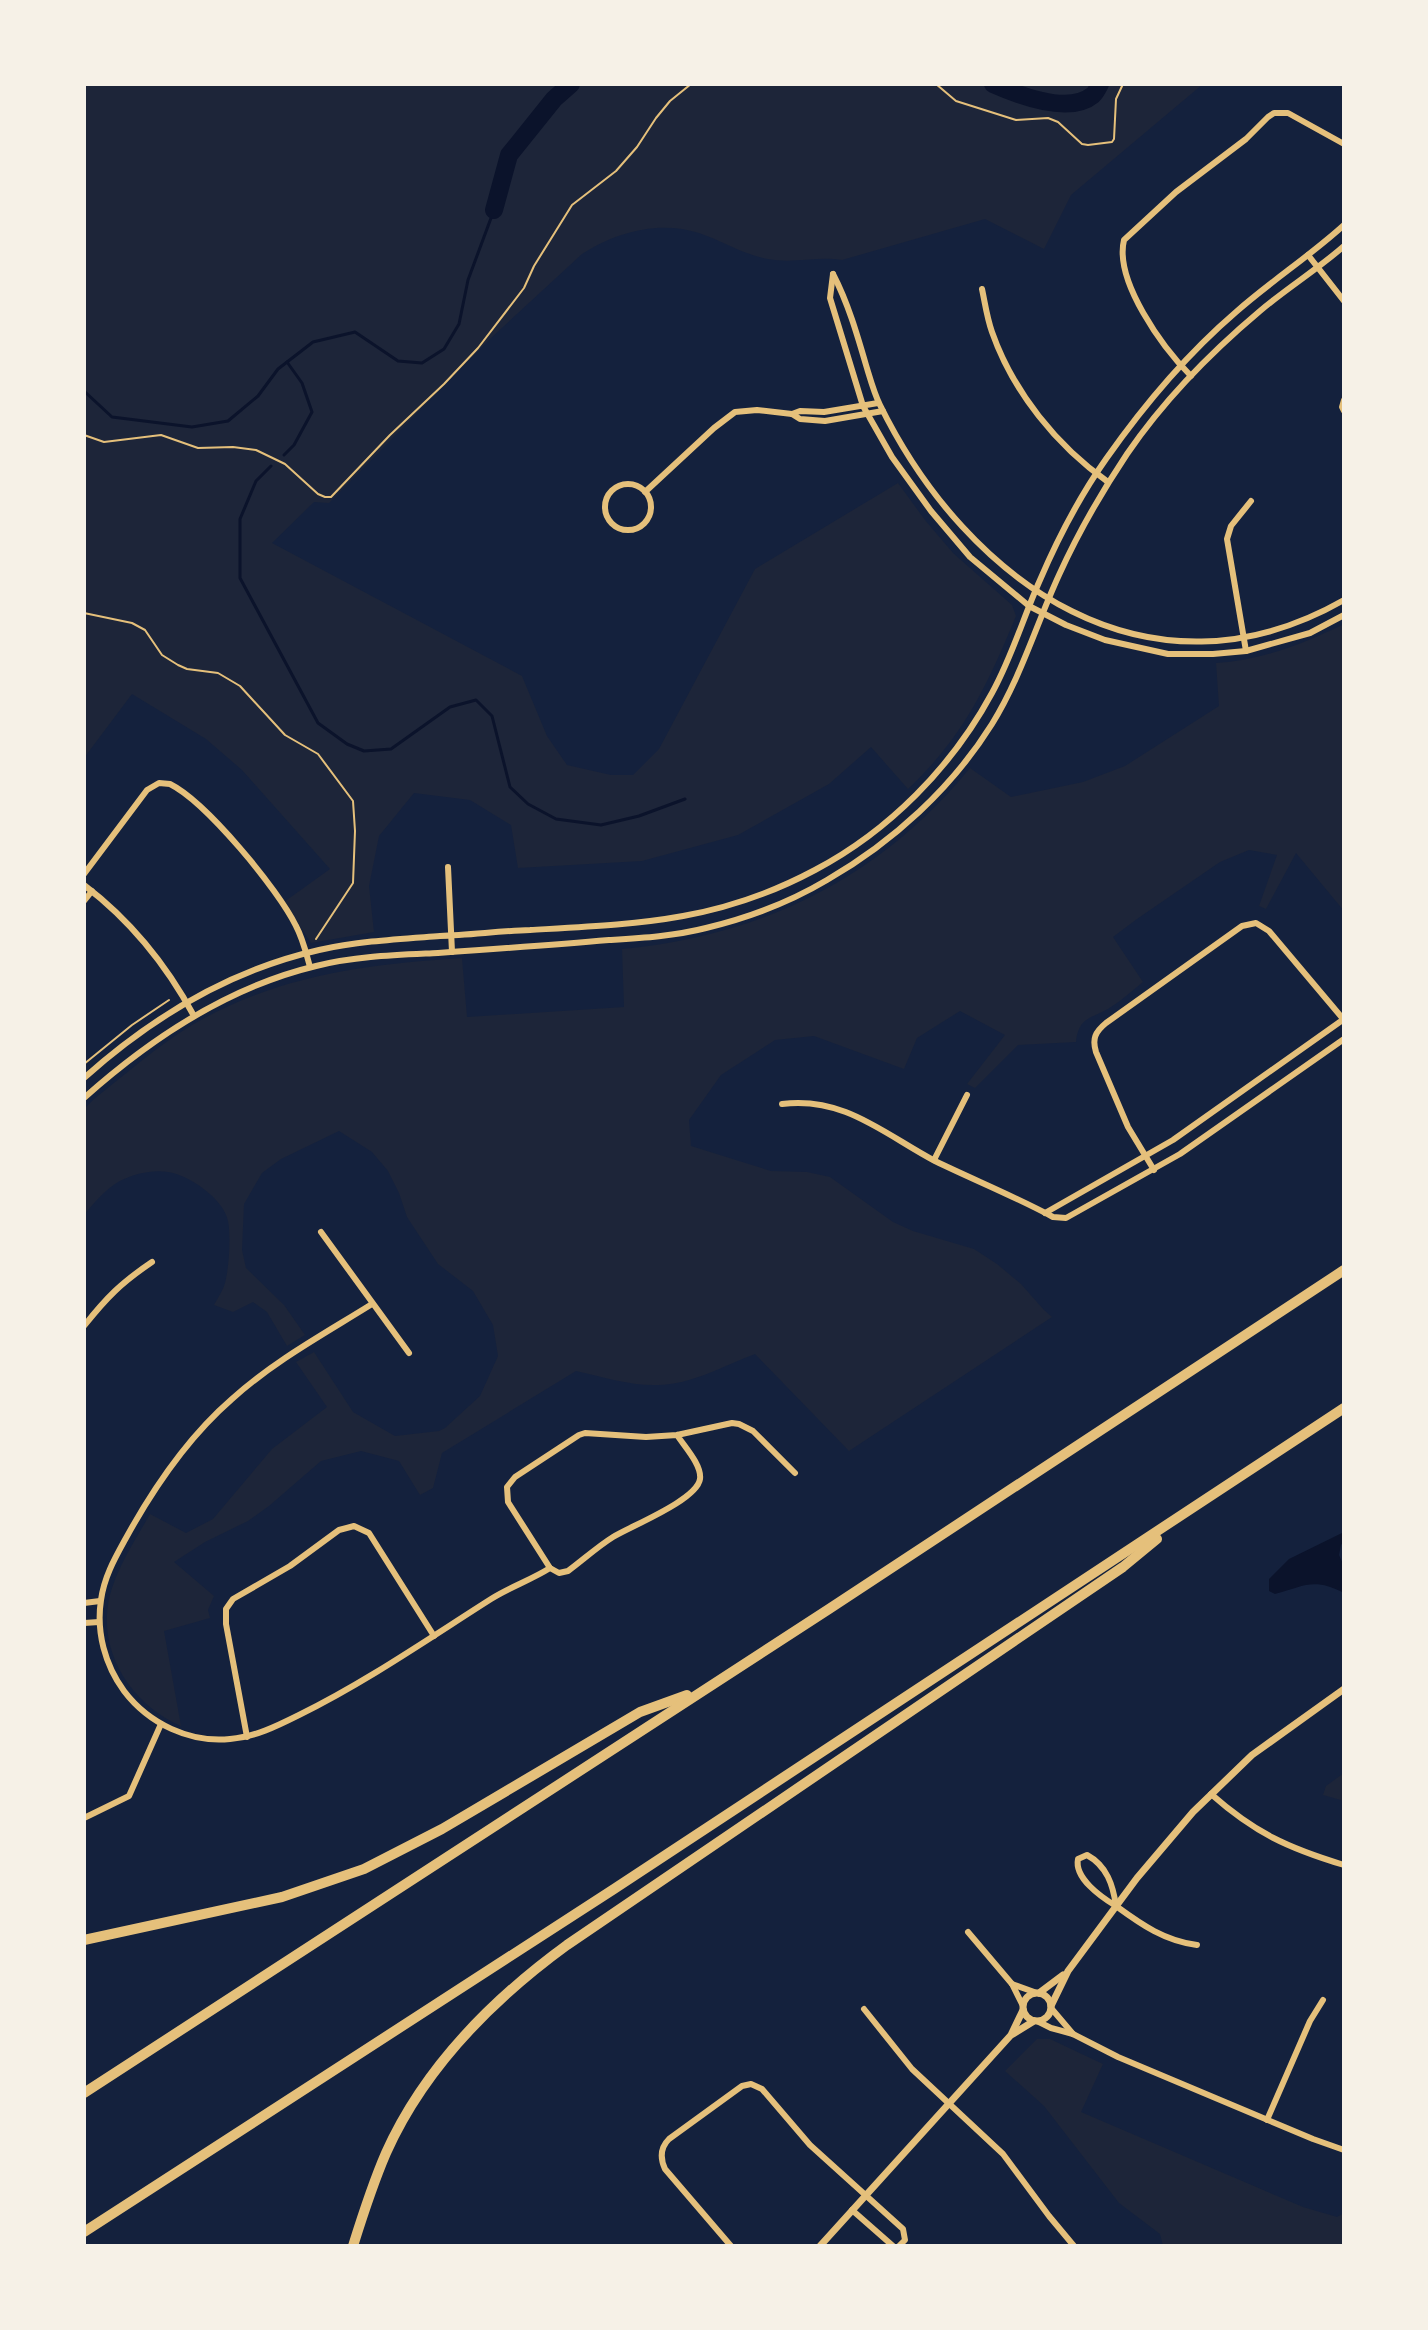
<svg xmlns="http://www.w3.org/2000/svg" width="1428" height="2330" viewBox="0 0 1428 2330" font-family="Inter,sans-serif">
	<style>
		.green { fill: #1d2539 }
		.water { fill: #0b132b }
		.lines { fill: none; stroke-linecap: round; stroke-linejoin: round }
		.stream { stroke: #0b132b; stroke-width: 3 }
		.river { stroke: #0b132b; stroke-width: 18 }
		.path { stroke: #e5c07b; stroke-width: 2 }
		.minor { stroke: #e5c07b; stroke-width: 6 }
		.tertiary { stroke: #e5c07b; stroke-width: 7 }
		.motorway { stroke: #e5c07b; stroke-width: 10 }
	</style>
	<rect width="100%" height="100%" fill="#14213d"/>
	<g class="green">
		<path d="M84,84H1203L1071,195L1044,249L985,219L842,260C818,256 793,264 768,259C744,255 723,241 699,233C659,220 616,232 582,254L490,339L329,503L314,502L272,543L522,676L547,736L567,765L611,775H633L659,749L755,569L898,483L925,520L953,553L1012,605L1016,616C987,686 964,736 908,789L871,747L829,784L738,835L642,861L518,868L511,825L470,800L414,793L379,836L369,886L374,932L311,943L284,902L330,869L242,770L206,739L132,694L84,758Z"/>
		<path d="M1344,624V911L1296,853L1266,909L1259,906L1277,855L1249,850L1220,862L1137,919L1113,937L1143,982C1132,991 1122,1000 1111,1007C1093,1019 1079,1015 1076,1042L1018,1045L975,1088L967,1084L1005,1035L960,1011L917,1038L904,1069L814,1036L775,1040L721,1075L689,1120L691,1146L771,1171L807,1172L830,1177L893,1222L913,1231L974,1249L997,1264L1021,1284L1044,1310L1052,1317L849,1451L755,1354C725,1365 691,1385 658,1385C631,1386 603,1377 576,1371L442,1453L433,1488L420,1495L399,1461L361,1451L321,1461L269,1506L248,1521L205,1542L174,1562L214,1596L208,1610L210,1618L164,1631L181,1726C127,1703 92,1643 113,1585C122,1560 137,1537 150,1514L186,1533L213,1519L272,1449L327,1407L296,1362L314,1352L353,1412L395,1436L439,1431L445,1428L480,1396L498,1356L493,1325L473,1291L438,1264L407,1217L399,1193L388,1171L372,1152L339,1131L281,1159L262,1173L244,1204L242,1250L246,1268L284,1305L305,1335L287,1346L267,1312L253,1302L233,1312L214,1305C218,1298 223,1290 225,1283C229,1268 231,1236 228,1221C224,1199 189,1175 168,1172C152,1169 128,1175 115,1184C103,1192 93,1204 84,1215V1109L94,1099C126,1074 157,1046 192,1025C275,976 367,964 462,958L467,1017L624,1007L622,949C762,936 880,878 970,768L1011,797L1083,782L1125,766L1219,706L1216,663C1262,660 1303,644 1344,624Z"/>
		<polygon points="1344,1773 1344,1801 1323,1795 1326,1786"/>
		<polygon points="1037,2039 1050,2039 1103,2064 1081,2112 1303,2207 1337,2217 1344,2213 1344,2246 1163,2246 1160,2234 1119,2203 1044,2106 1005,2071"/>
	</g>
	<path class="water" d="M1344,1532V1541L1341,1545L1339,1555L1344,1566V1593C1314,1577 1304,1586 1275,1594L1269,1591V1579L1289,1559Z"/>
	<g class="lines">
		<g class="stream">
			<polyline points="84,391 112,417 192,427 228,421 258,396 278,369 313,342 355,332 398,361 422,363 444,349 459,324 468,280 494,210"/>
			<polyline points="284,455 294,445 312,412 302,383 287,362"/>
			<polyline points="271,466 256,481 240,519 240,578 318,723 347,744 364,751 391,749 450,707 476,700 492,716 510,787 528,804 556,819 601,825 639,816 685,799"/>
		</g>
		<g class="river">
			<path d="M993,84C1018,95 1069,115 1093,95C1096,92 1098,88 1100,84"/>
			<polyline points="494,210 509,155 554,99 571,84"/>
		</g>
		<g class="path">
			<polyline points="936,84 956,101 1016,120 1048,118 1058,122 1082,144 1088,145 1112,142 1114,139 1116,99 1123,84"/>
			<polyline points="84,435 104,442 161,435 198,448 233,447 256,450 285,464 318,494 325,497 331,497 390,435 444,384 478,348 524,288 534,266 572,205 616,171 637,147 656,118 670,101 691,84"/>
			<polyline points="84,613 132,623 145,630 162,655 178,665 187,669 218,673 240,686 285,735 318,754 353,801 355,831 353,883 316,939"/>
			<polyline points="84,1064 132,1025 169,1000"/>
		</g>
		<g class="minor">
			<polyline points="1308,255 1344,301"/>
			<polyline points="833,274 830,298 863,406 892,457 931,511 970,557 1029,606 1066,625 1105,640 1168,654 1213,654 1246,651 1310,633 1344,615"/>
			<path d="M833,274C848,303 857,334 866,365C870,378 874,393 880,405C968,584 1149,711 1344,600"/>
			<path d="M982,289C985,303 987,318 992,332C1013,392 1057,446 1108,482"/>
			<path d="M1191,376C1163,348 1114,281 1124,240L1176,192L1246,139L1268,117L1274,113H1288L1344,144"/>
			<polyline points="1344,400 1342,407 1344,411"/>
			<polyline points="792,414 800,411 824,412 878,403"/>
			<circle cx="628" cy="507" r="23"/>
			<polyline points="645,492 714,428 735,412 757,410 792,414 800,419 825,421 883,411"/>
			<polyline points="1246,651 1227,539 1231,526 1251,501"/>
			<polyline points="448,867 452,952"/>
			<path d="M84,874L147,790L159,783L170,784C206,802 278,889 296,926C303,939 306,953 310,967"/>
			<path d="M84,885C130,920 166,964 194,1016"/>
			<polyline points="84,901 92,891"/>
			<path d="M84,1078C151,1018 231,970 319,950C359,941 400,939 440,936C470,935 500,931 530,930C637,924 718,922 815,870C889,831 952,767 992,693C1012,657 1023,618 1040,580C1058,538 1080,496 1106,459C1144,405 1186,355 1236,312C1271,281 1310,256 1344,225"/>
			<path d="M84,1098C150,1039 228,987 316,966C356,956 397,955 438,953C495,949 552,945 609,940C641,938 675,936 706,928C748,918 790,902 827,880C893,842 952,788 992,724C1021,677 1036,625 1059,575C1078,533 1101,493 1127,454C1164,400 1210,353 1260,311C1287,288 1318,269 1344,246"/>
			<path d="M782,1104C844,1096 884,1134 935,1161C974,1180 1014,1196 1053,1217L1066,1218L1180,1154L1344,1039"/>
			<polyline points="934,1160 967,1095"/>
			<path d="M1154,1170L1128,1127L1096,1052C1092,1039 1095,1032 1106,1023L1242,926L1256,923L1269,931L1344,1020"/>
			<polyline points="1045,1213 1173,1140 1344,1019"/>
			<polyline points="321,1232 409,1353"/>
			<path d="M372,1304C324,1334 274,1361 232,1399C187,1438 154,1487 126,1538C115,1558 104,1577 101,1600C96,1632 105,1665 124,1691C149,1724 190,1743 230,1739C255,1737 277,1726 299,1715C366,1682 428,1639 491,1599C510,1587 531,1580 550,1568"/>
			<path d="M84,1326C107,1297 121,1283 152,1262"/>
			<path d="M677,1435C684,1446 702,1465 700,1479C697,1500 631,1526 613,1537C597,1547 583,1560 568,1571L559,1573L550,1568L508,1502L507,1487L515,1477L579,1435L585,1433L646,1437L677,1435L732,1423L739,1424L753,1431L795,1473"/>
			<polyline points="84,1603 100,1601"/>
			<polyline points="84,1623 99,1622"/>
			<polyline points="247,1737 226,1624 226,1609 233,1599 290,1566 339,1530 354,1526 369,1533 434,1636"/>
			<path d="M1211,1794C1255,1833 1288,1848 1344,1865"/>
			<polyline points="84,1818 129,1796 161,1724"/>
			<path d="M1087,1855C1107,1866 1113,1885 1116,1906C1101,1897 1074,1878 1078,1859Z"/>
			<path d="M1116,1906C1142,1925 1165,1941 1197,1945"/>
			<polyline points="968,1932 1012,1984 1023,2006"/>
			<polyline points="1012,1984 1037,1993"/>
			<polyline points="1051,2008 1073,2034"/>
			<polyline points="864,2009 912,2069 1003,2154 1049,2216 1074,2246"/>
			<polyline points="1037,2021 1051,2028 1073,2034 1118,2057 1313,2139 1344,2150"/>
			<polyline points="1267,2120 1310,2021 1323,2000"/>
			<polyline points="852,2210 893,2246"/>
			<path d="M731,2246L665,2169C660,2158 660,2148 669,2139L742,2086L751,2084L762,2089L810,2145L903,2229L905,2240L899,2246"/>
		</g>
		<g class="tertiary">
			<circle cx="1037" cy="2007" r="14"/>
			<polyline points="1039,1993 1063,1975"/>
			<polyline points="1051,2006 1068,1971 1137,1878 1193,1812 1252,1755 1344,1689"/>
			<polyline points="1013,2034 1034,2021"/>
			<polyline points="820,2246 1011,2035 1023,2010"/>
		</g>
		<g class="motorway">
			<polyline points="84,1940 282,1897 364,1869 442,1829 640,1712 687,1695"/>
			<polyline points="84,2093 829,1609 1344,1270"/>
			<polyline points="84,2232 614,1889 1344,1408"/>
			<path d="M353,2246C363,2214 373,2183 386,2153C424,2068 493,1999 567,1945L1123,1567L1157,1539"/>
		</g>
	</g>
	<rect width="1428" height="2330" fill="none" stroke="#f6f1e7" stroke-width="172"/>
</svg>
